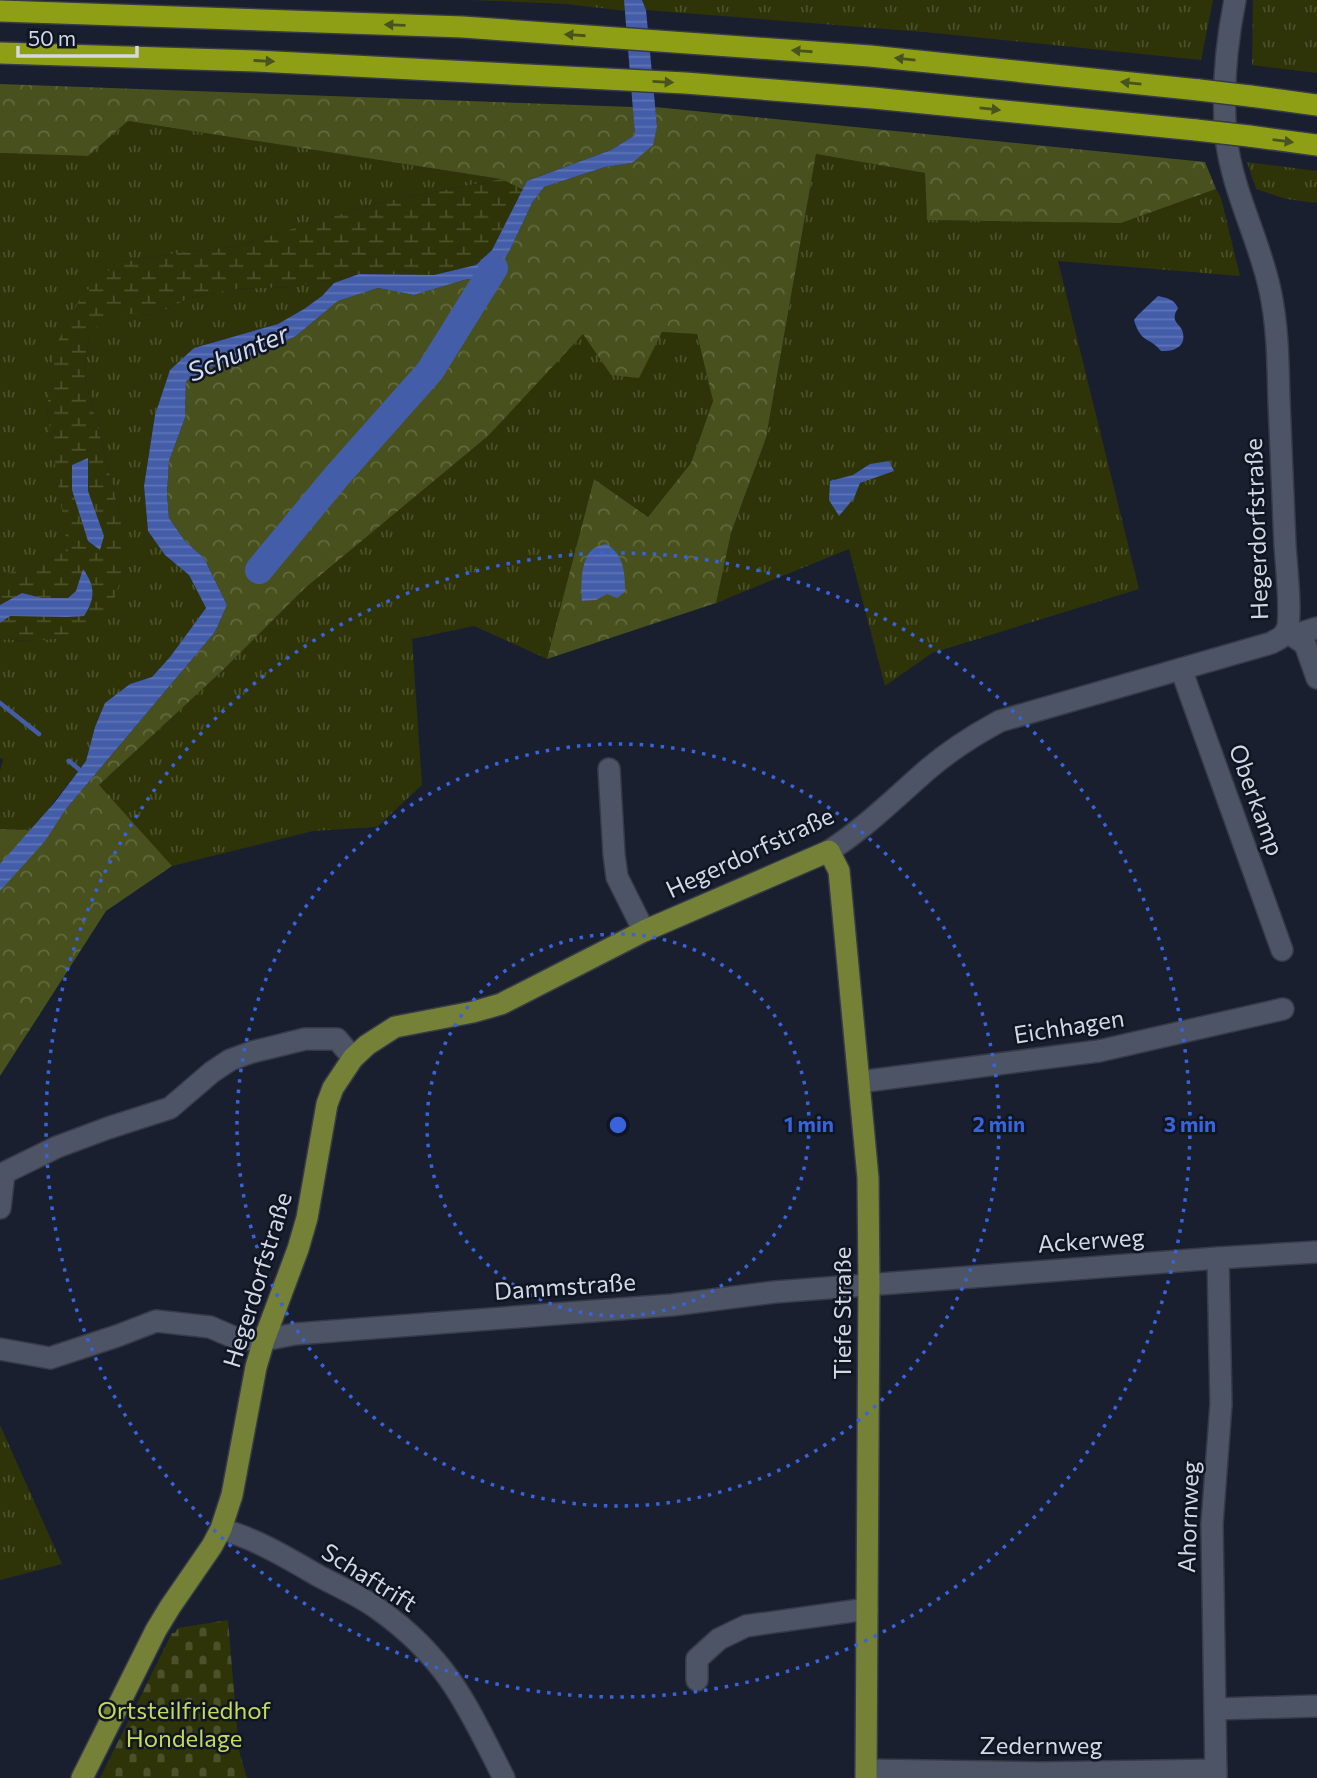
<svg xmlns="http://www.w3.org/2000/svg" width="1317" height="1778" viewBox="0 0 1317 1778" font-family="Commissioner,sans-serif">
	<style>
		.grass { fill: url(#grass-tufts) }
		.forest { fill: url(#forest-crowns) }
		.wetland { fill: url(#wetland-marsh) }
		.cemetery { fill: url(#cemetery-stones) }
		.water { fill: url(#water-rules) }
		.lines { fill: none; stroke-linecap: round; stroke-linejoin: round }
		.stream { stroke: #445da9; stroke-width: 4.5 }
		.river { stroke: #445da9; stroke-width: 28 }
		.minor-casing { stroke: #373a47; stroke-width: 24 }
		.major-casing { stroke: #373a47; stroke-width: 24 }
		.highway-casing { stroke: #373a47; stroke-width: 24 }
		.minor { stroke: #4d5466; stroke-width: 21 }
		.major { stroke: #748136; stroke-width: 21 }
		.highway { stroke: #8e9f16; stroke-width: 21 }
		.highway-bridge-casing { stroke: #373a47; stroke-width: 24; stroke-linecap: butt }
		.highway-bridge { stroke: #8e9f16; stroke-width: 21 }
		.oneway { fill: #49531e }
		.ring { fill: none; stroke: #3863da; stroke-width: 3.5; stroke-dasharray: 3.5 7 }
		.labels { text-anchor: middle; stroke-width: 5; stroke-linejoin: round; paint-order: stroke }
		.street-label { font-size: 24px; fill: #d4d8e3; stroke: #101524 }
		.park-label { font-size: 24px; fill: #c5da5a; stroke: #101524 }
		.water-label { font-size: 26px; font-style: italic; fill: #d2dbf0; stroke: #101524 }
		.centre { fill: #3863da; stroke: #101524; stroke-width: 3.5 }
		.ring-label { font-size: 21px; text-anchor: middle; font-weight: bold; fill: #3863da; stroke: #101524; stroke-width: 5; stroke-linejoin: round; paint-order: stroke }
	</style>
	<defs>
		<pattern id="grass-tufts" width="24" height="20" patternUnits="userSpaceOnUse" patternTransform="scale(1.75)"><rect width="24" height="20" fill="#2e3407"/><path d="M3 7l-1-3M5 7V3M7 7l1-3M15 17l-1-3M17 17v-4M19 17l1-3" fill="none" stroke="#4b512b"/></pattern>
		<pattern id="forest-crowns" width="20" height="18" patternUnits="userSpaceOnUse" patternTransform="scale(1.75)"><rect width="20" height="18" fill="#48511d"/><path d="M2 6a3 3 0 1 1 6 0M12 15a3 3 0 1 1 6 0" fill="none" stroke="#62693e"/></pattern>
		<pattern id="wetland-marsh" width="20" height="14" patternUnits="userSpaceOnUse" patternTransform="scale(1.75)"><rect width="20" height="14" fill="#2e3407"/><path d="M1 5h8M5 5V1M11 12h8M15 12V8" fill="none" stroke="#4b512b"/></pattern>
		<pattern id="cemetery-stones" width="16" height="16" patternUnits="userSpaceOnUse" patternTransform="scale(1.75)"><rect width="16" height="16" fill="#2e3407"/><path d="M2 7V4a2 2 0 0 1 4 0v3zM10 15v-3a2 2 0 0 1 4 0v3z" fill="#4b512b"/></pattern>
		<pattern id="water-rules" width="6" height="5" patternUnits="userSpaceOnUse" patternTransform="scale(1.75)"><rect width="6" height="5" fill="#445da9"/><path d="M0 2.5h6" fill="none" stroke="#5e74b5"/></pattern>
	</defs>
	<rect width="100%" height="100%" fill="#191f2e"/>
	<g class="grass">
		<polygon points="472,0 624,0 626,11 566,4"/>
		<polygon points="642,0 1213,0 1201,60 924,32 646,10"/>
		<polygon points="1253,0 1317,0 1317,73 1252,65"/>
		<polygon points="128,121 501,179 383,202 310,223 239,246 177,253 117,263 47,409 69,551 24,569 0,575 0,153 88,156"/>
		<polygon points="816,154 925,173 927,220 1121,223 1216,189 1221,198 1240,276 1058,261 1139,589 932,653 885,686 849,549 716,603 731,533 766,438"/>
		<polygon points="1247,162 1317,171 1317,203 1286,199 1256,189"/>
		<polygon points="359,274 334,283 322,296 304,309 278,324 194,348 155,415 144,486 148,530 165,555 189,575 206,608 170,657 152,677 130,684 95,727 86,761 32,830 0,829 0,771 3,759 0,758 0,639 31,641 121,519 84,373 90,332 113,312 155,315 187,299 231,289 291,287"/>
		<polygon points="662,332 697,334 713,401 691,463 648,517 594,479 547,659 474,626 412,639 422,785 377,827 313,831 172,866 98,786 223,670 305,588 488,436 583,333 611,375"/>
		<polygon points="0,1425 62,1564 0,1580"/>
	</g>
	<g class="forest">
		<polygon points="0,84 633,107 635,135 611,150 527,181 523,190 501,179 128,121 88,156 0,153"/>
		<polygon points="655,107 1205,162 1216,189 1121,223 927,220 925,173 816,154 766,438 731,533 716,603 547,659 594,479 648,517 691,463 713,401 697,334 662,332 639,378 611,375 583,334 488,436 305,588 223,670 99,785 172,866 106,911 0,1076 0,829 32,830 45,840 66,809 215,632 227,605 204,558 185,541 169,518 167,494 169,461 185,418 186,381 213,366 264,352 296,336 338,301 378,288 414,295 464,280 495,275 510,250 532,203 544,187 605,167 632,163 657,126"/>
	</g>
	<polygon class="wetland" points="501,179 523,190 492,250 476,265 434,275 359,274 291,287 231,289 187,299 155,315 113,313 90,332 84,373 121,519 121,579 108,617 78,637 31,641 0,639 0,575 24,569 68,551 47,409 54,349 82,295 117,263 177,253 239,246 310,223 383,202"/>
	<polygon class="cemetery" points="228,1620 239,1751 247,1778 100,1778 172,1633 175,1633 178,1628"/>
	<g class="water">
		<polygon points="624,0 642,0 646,10 657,126 653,145 632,163 605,167 544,187 532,203 510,250 495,275 464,280 414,295 378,288 338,301 296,336 264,352 213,366 186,381 185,418 169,461 167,494 169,518 185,541 204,558 227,605 215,632 66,809 45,841 0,891 0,864 55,802 86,761 95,727 105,703 130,684 152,677 170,657 206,608 189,575 165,555 148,531 144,486 155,415 170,370 194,348 278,324 304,309 322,296 334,283 359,274 434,275 476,265 492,250 527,181 611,150 635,135"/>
		<path d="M1158,296C1167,298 1174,299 1178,308C1176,312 1174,314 1175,320C1177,324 1180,326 1182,330C1188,346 1174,352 1161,351C1149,336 1141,344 1134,320L1138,315Z"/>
		<polygon points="88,458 88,491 104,536 100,550 88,541 72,490 72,465"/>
		<polygon points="889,461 894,471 860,483 854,498 839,516 829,500 830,481 853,475 870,464"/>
		<path d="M606,544C624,554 625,573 625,592L617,598L607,594L596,600L582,601C581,585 580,559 594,548C598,546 602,545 606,544Z"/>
		<path d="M83,569C95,586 96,598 84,616L67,617L10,616L0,623V605L22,593L42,598H68L76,591Z"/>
	</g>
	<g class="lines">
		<g class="stream">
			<polyline points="0,703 39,734"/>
			<polyline points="69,761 81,771"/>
		</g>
		<polyline class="river" points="259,570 336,477 430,371 494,268"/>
		<g class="minor-casing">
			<g id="minor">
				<polyline points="1286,631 1305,644 1317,678"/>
				<polyline points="1286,631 1298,634 1317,628"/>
				<polyline points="1181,669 1282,950"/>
				<polyline points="609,769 614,854 617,877 644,931"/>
				<path d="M829,851C865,828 895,798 927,770C949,751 974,735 1000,721L1271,643C1277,640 1284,637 1287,630C1292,615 1286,563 1285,545C1283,497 1281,449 1279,401C1278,364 1278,327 1270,290C1259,238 1232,191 1226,137C1222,91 1226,45 1235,0"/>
				<polyline points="859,1082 1099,1051 1283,1009"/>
				<polyline points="0,1208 4,1173 57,1147 108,1128 170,1108 212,1072 230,1060 252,1052 305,1039 337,1039 353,1058"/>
				<polyline points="0,1349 50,1358 117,1336 156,1321 210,1327 238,1339 264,1340 295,1334 672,1305 775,1292 1218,1258 1317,1252"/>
				<path d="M221,1529C256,1539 286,1557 317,1575C337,1586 359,1595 378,1609C405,1628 431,1653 450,1680C471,1710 487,1745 504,1778"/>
				<polyline points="697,1680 697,1659 719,1639 746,1626 867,1609"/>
				<polyline points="1216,1709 1317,1706"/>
				<polyline points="866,1770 1041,1773 1216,1770"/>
				<polyline points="1216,1778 1212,1524 1221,1404 1218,1258"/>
			</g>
		</g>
		<g class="major-casing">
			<polyline id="major" points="82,1778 156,1630 170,1607 212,1546 221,1529 232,1495 256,1367 264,1340 298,1249 307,1218 327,1104 333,1088 353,1058 367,1045 395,1027 473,1012 501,1004 644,931 829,851 839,871 868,1178 869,1285 866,1778"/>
		</g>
		<g class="highway-casing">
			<g id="highway">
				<polyline points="0,11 463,27 870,56 1199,90"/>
				<polyline points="0,53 256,61 685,83 873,98 1196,130"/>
				<polyline points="1250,96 1317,105"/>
				<polyline points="1249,136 1317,145"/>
			</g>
		</g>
		<use href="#minor" class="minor"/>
		<use href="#major" class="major"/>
		<use href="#highway" class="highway"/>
		<g class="highway-bridge-casing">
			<g id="highway-bridge">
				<polyline points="1199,90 1250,96"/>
				<polyline points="1196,130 1249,136"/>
			</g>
		</g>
		<use href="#highway-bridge" class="highway-bridge"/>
	</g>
	<defs><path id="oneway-solid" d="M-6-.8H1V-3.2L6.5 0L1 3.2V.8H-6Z" transform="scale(1.75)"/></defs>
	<g class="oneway">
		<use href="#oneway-solid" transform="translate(395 25) rotate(-178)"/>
		<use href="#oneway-solid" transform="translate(575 35) rotate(-176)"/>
		<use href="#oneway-solid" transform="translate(802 51) rotate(-176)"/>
		<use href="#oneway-solid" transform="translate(905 59) rotate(-174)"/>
		<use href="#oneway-solid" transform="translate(264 61) rotate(3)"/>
		<use href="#oneway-solid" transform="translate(663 82) rotate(3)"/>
		<use href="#oneway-solid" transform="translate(1131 83) rotate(-174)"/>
		<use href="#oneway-solid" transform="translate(990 109) rotate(6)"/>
		<use href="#oneway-solid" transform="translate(1283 141) rotate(7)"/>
	</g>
	<g class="ring">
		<circle cx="618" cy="1125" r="191"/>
		<circle cx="618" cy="1125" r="381"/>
		<circle cx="618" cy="1125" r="572"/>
	</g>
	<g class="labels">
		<g class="street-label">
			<text transform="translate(1257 529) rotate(-92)" y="8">Hegerdorfstraße</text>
			<text transform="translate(1256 800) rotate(70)" y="8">Oberkamp</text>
			<text transform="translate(750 853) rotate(-25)" y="8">Hegerdorfstraße</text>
			<text transform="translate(1069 1027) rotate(-9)" y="8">Eichhagen</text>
			<text transform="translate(1091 1241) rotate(-4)" y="8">Ackerweg</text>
			<text transform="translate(258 1280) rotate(-73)" y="8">Hegerdorfstraße</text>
			<text transform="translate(565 1287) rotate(-4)" y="8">Dammstraße</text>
			<text transform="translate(843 1313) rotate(-90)" y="8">Tiefe Straße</text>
			<text transform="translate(1189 1517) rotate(-88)" y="8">Ahornweg</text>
			<text transform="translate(369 1578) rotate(32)" y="8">Schaftrift</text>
			<text x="1041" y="1754">Zedernweg</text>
		</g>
		<g class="park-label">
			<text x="184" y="1719">Ortsteilfriedhof<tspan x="184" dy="28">Hondelage</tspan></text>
		</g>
		<g class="water-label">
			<text transform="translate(238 353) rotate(-23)" y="9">Schunter</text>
		</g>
	</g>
	<circle cx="618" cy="1125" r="10" class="centre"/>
	<g class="ring-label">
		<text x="809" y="1132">1 min</text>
		<text x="999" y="1132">2 min</text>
		<text x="1190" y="1132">3 min</text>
	</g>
	<path d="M18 46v10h119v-10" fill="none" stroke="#d4d8e3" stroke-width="3.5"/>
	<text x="28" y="46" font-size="21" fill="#d4d8e3" stroke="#101524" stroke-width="5" paint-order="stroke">50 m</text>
</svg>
